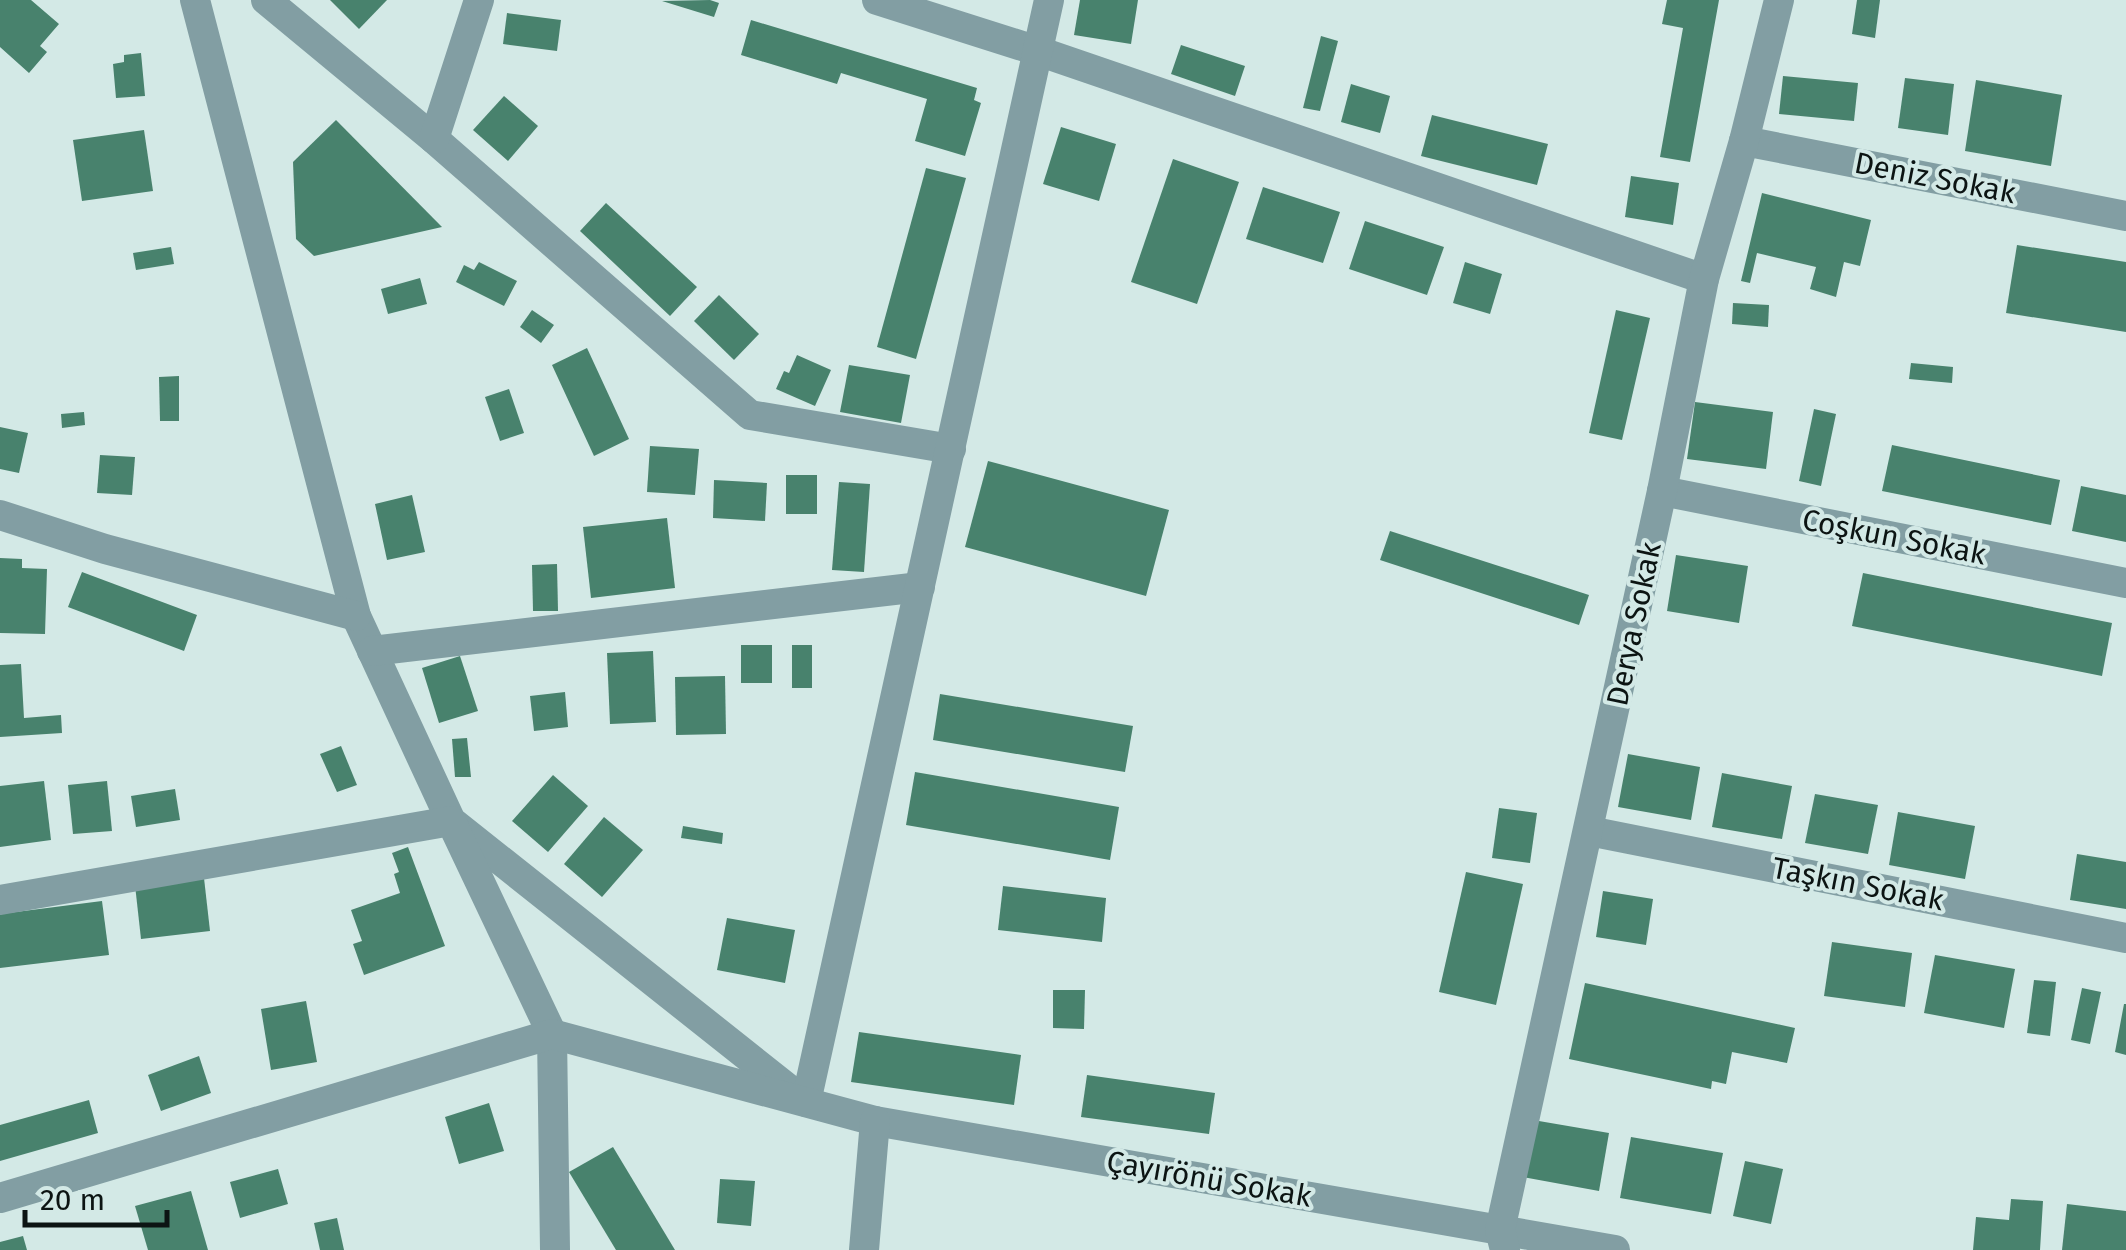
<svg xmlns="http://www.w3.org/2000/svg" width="2126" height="1250" viewBox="0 0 2126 1250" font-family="'Fira Sans',sans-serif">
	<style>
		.building { fill: #48826d }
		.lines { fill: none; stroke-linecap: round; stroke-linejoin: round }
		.street { stroke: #829ea3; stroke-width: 30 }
		.labels { text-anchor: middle; stroke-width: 8; stroke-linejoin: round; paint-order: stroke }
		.street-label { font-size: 30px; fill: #0c1413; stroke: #d3e9e6 }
	</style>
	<rect width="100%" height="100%" fill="#d3e9e6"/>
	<g class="building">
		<polygon points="0,0 31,0 59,24 40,46 47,52 29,73 0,47"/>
		<polygon points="330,0 387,0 359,29"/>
		<polygon points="710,0 719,3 714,17 662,1"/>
		<polygon points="1080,0 1138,0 1131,44 1074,35"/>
		<polygon points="1667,0 1719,0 1690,162 1660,157 1683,28 1662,24"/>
		<polygon points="1857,0 1880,0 1875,38 1852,34"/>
		<polygon points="507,13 561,20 557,51 503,44"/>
		<polygon points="751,20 977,88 974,100 981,103 965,156 915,141 927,99 841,73 837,84 741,55"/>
		<polygon points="1321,36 1338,41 1320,111 1303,108"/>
		<polygon points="1181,45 1245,66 1235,96 1171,74"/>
		<polygon points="141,53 145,96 116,98 113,64 124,62 124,55"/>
		<polygon points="1783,76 1858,83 1854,121 1779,114"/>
		<polygon points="1905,78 1954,84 1948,135 1898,128"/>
		<polygon points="1976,80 2062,95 2051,166 1965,151"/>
		<polygon points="1351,84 1390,96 1380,133 1341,122"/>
		<polygon points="504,96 538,126 508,161 473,130"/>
		<polygon points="1432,115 1548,144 1537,185 1421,156"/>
		<polygon points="336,120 442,227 314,256 296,239 293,162"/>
		<polygon points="1061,127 1116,144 1099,201 1043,184"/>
		<polygon points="144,130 153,191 82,201 73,140"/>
		<polygon points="1173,159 1239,182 1197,304 1131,282"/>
		<polygon points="926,168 966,178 916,359 877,347"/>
		<polygon points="1631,176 1679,183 1673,225 1625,217"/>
		<polygon points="1263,187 1340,212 1323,263 1246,239"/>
		<polygon points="1762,193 1871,220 1860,266 1844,262 1836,297 1810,289 1816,267 1757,253 1750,283 1741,281"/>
		<polygon points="606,203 697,287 670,316 580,231"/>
		<polygon points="1365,221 1444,247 1427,295 1349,269"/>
		<polygon points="2017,245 2126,262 2126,332 2006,313"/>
		<polygon points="171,247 174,264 136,270 133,253"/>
		<polygon points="479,262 517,281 504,306 456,282 464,265 474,270"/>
		<polygon points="1465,262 1502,274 1490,314 1453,303"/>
		<polygon points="420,278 427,304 388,314 381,289"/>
		<polygon points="719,295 759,334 734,360 694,321"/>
		<polygon points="1733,303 1769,305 1768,327 1732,324"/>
		<polygon points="532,310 554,325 541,343 520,327"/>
		<polygon points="1616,310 1650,318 1622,440 1589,433"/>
		<polygon points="587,348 629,439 594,456 552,365"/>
		<polygon points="797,355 831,370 815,406 776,389 784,371 789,373"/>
		<polygon points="1911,363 1953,367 1952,383 1909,379"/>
		<polygon points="849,365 910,375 901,423 840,412"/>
		<polygon points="179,376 179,421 160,421 159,377"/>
		<polygon points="509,389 524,433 500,441 485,397"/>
		<polygon points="1695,402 1773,412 1766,469 1687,459"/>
		<polygon points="1814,409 1836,414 1821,486 1799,481"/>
		<polygon points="84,412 85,425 62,428 61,414"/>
		<polygon points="0,427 28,433 19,473 0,469"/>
		<polygon points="1892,445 2060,480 2051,525 1882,491"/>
		<polygon points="650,446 699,449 695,495 647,492"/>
		<polygon points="100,455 135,457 132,495 97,493"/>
		<polygon points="988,461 1169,510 1146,596 965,547"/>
		<rect x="786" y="475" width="31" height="39"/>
		<polygon points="714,480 767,483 765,521 713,518"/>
		<polygon points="839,482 870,484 864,572 832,570"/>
		<polygon points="2081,486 2126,495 2126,542 2072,531"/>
		<polygon points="412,495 425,552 387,560 375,504"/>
		<polygon points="667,518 675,588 591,598 583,527"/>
		<polygon points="1390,531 1589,595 1579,625 1380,560"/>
		<polygon points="1676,555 1748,566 1739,623 1667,611"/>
		<polygon points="0,558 22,559 22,568 47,569 45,634 0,633"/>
		<polygon points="557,564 558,611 533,611 532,565"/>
		<polygon points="82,572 197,615 184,651 68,607"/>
		<polygon points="1863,573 2112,623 2102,676 1852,626"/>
		<rect x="741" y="645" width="31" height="38"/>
		<rect x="792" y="645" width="20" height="43"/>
		<polygon points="653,651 656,722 610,724 607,653"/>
		<polygon points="460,656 478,711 439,723 422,668"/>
		<polygon points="21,664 24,718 61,715 62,733 0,737 0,665"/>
		<polygon points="725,676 726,734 676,735 675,677"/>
		<polygon points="565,692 568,727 534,731 530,696"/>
		<polygon points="940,694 1133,726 1125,772 933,740"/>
		<polygon points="467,738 471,777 455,777 452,739"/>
		<polygon points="341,746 357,785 337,792 320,754"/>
		<polygon points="1628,754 1700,767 1691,820 1618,807"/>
		<polygon points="915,772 1119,807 1110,860 906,825"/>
		<polygon points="1722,773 1792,786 1782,839 1712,827"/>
		<polygon points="553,775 588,806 548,852 512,821"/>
		<polygon points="44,781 51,840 0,847 0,786"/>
		<polygon points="107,781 112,831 73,834 68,785"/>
		<polygon points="175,789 180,820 136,827 131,796"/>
		<polygon points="1815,794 1878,805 1868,854 1805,843"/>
		<polygon points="1499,808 1537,813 1530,863 1492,858"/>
		<polygon points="1898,812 1975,826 1965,879 1889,865"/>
		<polygon points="604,817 643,850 602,897 564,864"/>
		<polygon points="683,826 723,833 722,844 681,838"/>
		<polygon points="408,847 445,946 364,975 353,944 362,941 351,910 400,893 394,874 399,872 392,853"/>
		<polygon points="2077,854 2126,862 2126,909 2070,900"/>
		<polygon points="1466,872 1523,884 1496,1005 1439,992"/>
		<polygon points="204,878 210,931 141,939 135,885"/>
		<polygon points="1003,886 1106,898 1102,942 998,930"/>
		<polygon points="1603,891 1653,899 1646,945 1596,937"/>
		<polygon points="102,901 109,955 0,968 0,914"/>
		<polygon points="727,918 795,930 785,983 717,970"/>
		<polygon points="1832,942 1912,953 1905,1007 1824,996"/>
		<polygon points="1935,955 2015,969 2004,1028 1924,1013"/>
		<polygon points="2034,980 2056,982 2050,1036 2027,1033"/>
		<polygon points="1585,983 1795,1028 1787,1063 1732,1052 1726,1084 1712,1081 1711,1089 1569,1059"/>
		<polygon points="2082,988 2101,992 2090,1044 2071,1040"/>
		<polygon points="1053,990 1085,990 1084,1029 1053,1028"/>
		<polygon points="306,1001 317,1062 271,1070 261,1009"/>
		<polygon points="2124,1004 2126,1004 2126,1055 2115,1052"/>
		<polygon points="859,1032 1021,1055 1014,1105 851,1082"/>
		<polygon points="199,1056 211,1093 161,1111 148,1075"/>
		<polygon points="1087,1075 1215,1093 1209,1134 1081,1117"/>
		<polygon points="89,1100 98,1133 0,1161 0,1125"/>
		<polygon points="489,1103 504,1151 459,1164 445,1117"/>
		<polygon points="1533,1120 1609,1133 1599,1191 1523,1177"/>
		<polygon points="1631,1137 1723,1153 1711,1214 1620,1198"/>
		<polygon points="613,1147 675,1250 616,1250 569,1172"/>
		<polygon points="1745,1161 1783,1169 1771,1224 1733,1216"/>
		<polygon points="278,1169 288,1204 240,1218 230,1182"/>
		<polygon points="720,1179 755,1181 751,1226 717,1223"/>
		<polygon points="191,1191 208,1250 148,1250 135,1206"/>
		<polygon points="2011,1199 2043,1201 2040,1250 1973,1250 1976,1217 2009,1220"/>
		<polygon points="2067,1204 2126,1211 2126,1250 2062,1250"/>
		<polygon points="337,1218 344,1250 320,1250 314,1223"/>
		<polygon points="23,1236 27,1250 0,1250 0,1242"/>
	</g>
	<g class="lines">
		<g class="street">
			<polyline points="195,0 356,616 451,821 795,1094"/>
			<polyline points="266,0 434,139 750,415 951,449"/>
			<polyline points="877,0 1038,51 1704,279"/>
			<polyline points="434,139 479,0"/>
			<polyline points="1744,141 2126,216"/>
			<polyline points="1662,491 2126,583"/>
			<polyline points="0,515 105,549 356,616"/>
			<polyline points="372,651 920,587"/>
			<polyline points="1589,831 2126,938"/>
			<polyline points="0,900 451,821 552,1034 555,1250"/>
			<polyline points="806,1102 1049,0"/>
			<polyline points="0,1198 552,1034 875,1121 1615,1250"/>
			<polyline points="864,1250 875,1121"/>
			<polyline points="1505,1250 1500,1230 1662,491 1704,279 1744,141 1779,0"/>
		</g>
	</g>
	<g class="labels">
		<g class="street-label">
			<text transform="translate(1935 178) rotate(11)" y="10">Deniz Sokak</text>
			<text transform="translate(1894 537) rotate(11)" y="10">Coşkun Sokak</text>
			<text transform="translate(1634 624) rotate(-78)" y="10">Derya Sokak</text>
			<text transform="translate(1858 884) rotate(11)" y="10">Taşkın Sokak</text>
			<text transform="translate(1209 1179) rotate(10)" y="10">Çayırönü Sokak</text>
		</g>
	</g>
	<path d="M25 1210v15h142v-15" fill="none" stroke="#0c1413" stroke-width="5"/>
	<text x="40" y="1210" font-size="30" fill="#0c1413" stroke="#d3e9e6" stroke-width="8" paint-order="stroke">20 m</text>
</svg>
